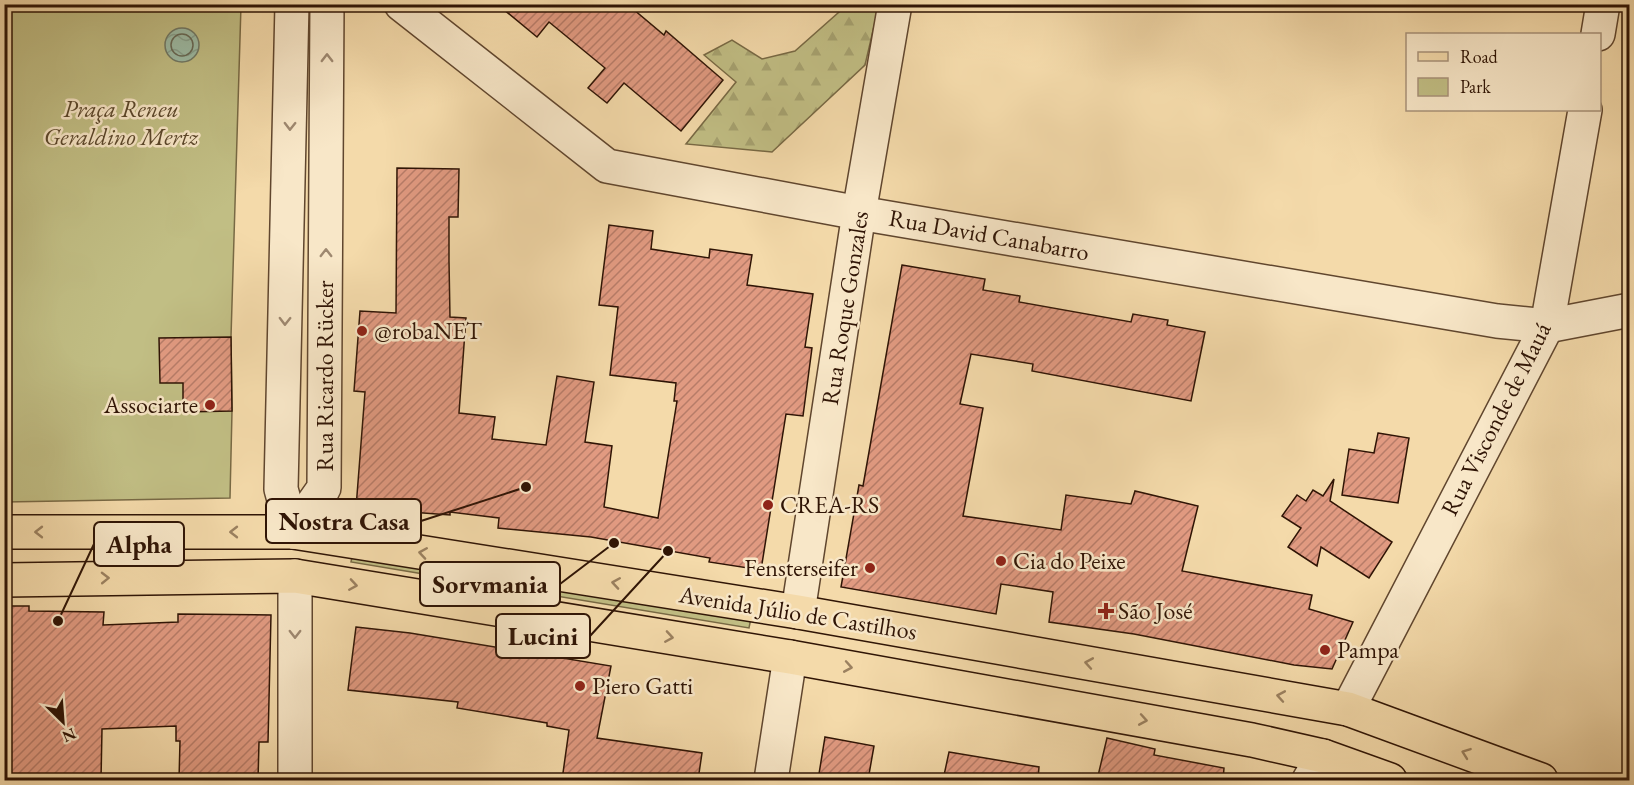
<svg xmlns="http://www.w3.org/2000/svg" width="1634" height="785" viewBox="0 0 1634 785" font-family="'EB Garamond',serif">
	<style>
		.green { fill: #c1be84; stroke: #786944; stroke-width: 1.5 }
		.forest { fill: url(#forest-firs); stroke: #786944; stroke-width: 1.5 }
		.water { fill: url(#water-waves); stroke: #707865; stroke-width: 1.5 }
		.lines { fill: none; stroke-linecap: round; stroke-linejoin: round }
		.shore { stroke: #666855; stroke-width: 1.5 }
		.building { fill: url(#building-hatch); stroke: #2f1405; stroke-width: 1.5 }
		.minor-casing { stroke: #60462e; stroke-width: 36 }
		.major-casing { stroke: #2f1405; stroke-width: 36 }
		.minor { stroke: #f8e7c8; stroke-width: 33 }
		.major { stroke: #f4daaa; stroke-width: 33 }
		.oneway { stroke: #9e8870 }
		.oneway2 { stroke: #9b8160 }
		.poi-dot { fill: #8f2418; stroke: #f8e7c8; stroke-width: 2 }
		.labels { text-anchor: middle; stroke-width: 5; stroke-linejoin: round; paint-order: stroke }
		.park-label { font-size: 24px; font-style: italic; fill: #5b472b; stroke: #f8e7c8 }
		.street-label { font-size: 24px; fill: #2f1405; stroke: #f8e7c8 }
		.poi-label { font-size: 24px; fill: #2f1405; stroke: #f8e7c8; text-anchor: start }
		.leader { fill: none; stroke: #2f1405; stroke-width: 2 }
		.callout-dot { fill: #2f1405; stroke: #f8e7c8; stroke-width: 2 }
		.callout { fill: #f8e7c8; stroke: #2f1405; stroke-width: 2 }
		.callout-label { font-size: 26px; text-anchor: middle; font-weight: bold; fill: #2f1405 }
	</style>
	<defs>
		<pattern id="forest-firs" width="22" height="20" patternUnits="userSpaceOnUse" patternTransform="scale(1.5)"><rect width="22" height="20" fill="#c1be84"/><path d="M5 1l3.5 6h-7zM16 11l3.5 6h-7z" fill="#a6a270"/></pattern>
		<pattern id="water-waves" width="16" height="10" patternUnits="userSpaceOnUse" patternTransform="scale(1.5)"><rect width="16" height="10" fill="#9cbba5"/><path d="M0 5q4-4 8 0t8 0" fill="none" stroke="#87a08d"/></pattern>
		<pattern id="building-hatch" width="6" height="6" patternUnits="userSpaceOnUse" patternTransform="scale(1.5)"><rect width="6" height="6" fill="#e19a81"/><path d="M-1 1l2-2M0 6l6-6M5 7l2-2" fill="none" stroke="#b77c68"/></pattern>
	</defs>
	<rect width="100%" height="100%" fill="#f4daaa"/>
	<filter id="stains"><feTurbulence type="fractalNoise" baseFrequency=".00333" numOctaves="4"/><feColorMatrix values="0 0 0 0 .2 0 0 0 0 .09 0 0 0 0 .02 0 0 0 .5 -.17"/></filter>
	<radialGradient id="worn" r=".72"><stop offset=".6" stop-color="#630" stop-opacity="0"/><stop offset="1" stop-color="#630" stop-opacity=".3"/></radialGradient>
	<g class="green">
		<polygon points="4,5 241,5 231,337 232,411 230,498 5,502"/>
		<polygon points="353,552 751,618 749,628 351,562"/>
	</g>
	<polygon class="forest" points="847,5 879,5 865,65 772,152 686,144 736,82 704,55 732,40 762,59 795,51"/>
	<circle class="water" cx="182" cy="45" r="17"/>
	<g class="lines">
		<circle class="shore" cx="182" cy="45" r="11"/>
	</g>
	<g class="building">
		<polygon points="497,4 627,4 664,35 666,31 723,80 681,131 624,83 607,103 588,88 605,68 549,22 537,37"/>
		<polygon points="397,168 459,169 458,217 449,217 449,261 450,317 466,318 459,413 495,417 492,439 546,445 557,376 594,382 585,442 612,446 604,507 658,518 677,401 674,401 676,383 610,375 618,307 599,305 609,225 653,231 651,249 709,258 710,249 752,255 747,285 813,294 805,347 812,348 803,416 786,414 761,570 709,562 710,558 591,537 498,528 499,518 450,512 450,515 356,508 365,392 354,391 360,311 396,313"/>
		<polygon points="902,265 985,279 983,290 1020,296 1019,302 1131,322 1133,314 1168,320 1167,325 1205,332 1191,401 1032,371 1033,364 971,354 960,404 983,408 963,516 1061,530 1066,495 1131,504 1135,491 1198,506 1182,571 1312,595 1309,609 1353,622 1332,669 1294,665 1134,634 1049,622 1053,592 1001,584 996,614 841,587 859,485 863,486"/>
		<polygon points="231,337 232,411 183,412 183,383 160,383 159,338"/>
		<polygon points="1378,433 1409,438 1398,503 1342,495 1349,449 1374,453"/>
		<polygon points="1334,479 1330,501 1392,542 1369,578 1321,547 1317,566 1288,547 1301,528 1282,516 1297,495 1306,501 1313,490 1323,496"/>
		<polygon points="4,606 29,606 29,611 104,612 103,625 178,622 178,614 271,615 268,742 259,742 258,780 179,780 180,741 176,741 176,726 102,729 101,780 4,780"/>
		<polygon points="356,627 410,633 611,666 597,738 702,753 698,780 562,780 569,730 547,726 547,723 457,708 458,702 348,690"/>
		<polygon points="825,737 874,746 868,780 818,780"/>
		<polygon points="1107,738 1155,749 1154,755 1224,768 1223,780 1097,780"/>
		<polygon points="949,752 1039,767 1038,780 943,780"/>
	</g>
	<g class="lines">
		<g class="minor-casing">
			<g id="minor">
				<polyline points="292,4 281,489 293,532"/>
				<polyline points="401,4 607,166 859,213 1497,321 1547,326 1630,310"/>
				<polyline points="1598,34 1603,4"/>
				<polyline points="293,532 324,488 327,4"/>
				<polyline points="295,576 295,780"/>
				<polyline points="798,612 859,213 895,4"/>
				<polyline points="1348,709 1547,326 1585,110"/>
				<polyline points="771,780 790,657"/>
				<polyline points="1309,780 1323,756"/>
			</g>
		</g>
		<g class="major-casing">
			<g id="major">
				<polyline points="4,532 293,532 798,612 1348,709 1541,780"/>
				<polyline points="4,580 295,576 790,657 1252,740 1323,756 1390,780"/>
			</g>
		</g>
		<use href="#minor" class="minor"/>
		<use href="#major" class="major"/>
	</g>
	<defs><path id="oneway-chevron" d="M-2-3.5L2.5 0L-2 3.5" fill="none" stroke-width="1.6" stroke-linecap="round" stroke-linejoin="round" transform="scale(1.5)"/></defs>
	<g class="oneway">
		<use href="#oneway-chevron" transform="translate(327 58) rotate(-90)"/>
		<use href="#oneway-chevron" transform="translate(290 126) rotate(91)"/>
		<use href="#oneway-chevron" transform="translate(326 253) rotate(-90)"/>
		<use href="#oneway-chevron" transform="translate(285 321) rotate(91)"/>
		<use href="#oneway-chevron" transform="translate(295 634) rotate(90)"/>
	</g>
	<g class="oneway2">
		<use href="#oneway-chevron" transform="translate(39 532) rotate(180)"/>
		<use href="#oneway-chevron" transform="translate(234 532) rotate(180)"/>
		<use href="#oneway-chevron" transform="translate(423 553) rotate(-171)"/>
		<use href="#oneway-chevron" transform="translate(105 578) rotate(-1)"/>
		<use href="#oneway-chevron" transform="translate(616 583) rotate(-171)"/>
		<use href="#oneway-chevron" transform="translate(353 585) rotate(9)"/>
		<use href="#oneway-chevron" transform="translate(669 637) rotate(9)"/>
		<use href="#oneway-chevron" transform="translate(1089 663) rotate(-170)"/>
		<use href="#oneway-chevron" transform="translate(848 667) rotate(10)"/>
		<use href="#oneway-chevron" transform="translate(1281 696) rotate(-170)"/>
		<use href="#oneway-chevron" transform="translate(1143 720) rotate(10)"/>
		<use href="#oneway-chevron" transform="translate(1466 753) rotate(-160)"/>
	</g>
	<g class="poi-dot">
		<circle cx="362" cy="331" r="6"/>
		<circle cx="210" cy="405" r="6"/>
		<circle cx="768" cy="505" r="6"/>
		<circle cx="1001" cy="561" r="6"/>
		<circle cx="870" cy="568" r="6"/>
		<path d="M1103 602h6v6h6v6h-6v6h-6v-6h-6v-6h6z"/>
		<circle cx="1325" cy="650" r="6"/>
		<circle cx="580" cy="686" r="6"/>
	</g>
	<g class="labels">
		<g class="park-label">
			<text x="121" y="117">Praça Reneu<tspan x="121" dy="28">Geraldino Mertz</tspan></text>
		</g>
		<g class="street-label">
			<text transform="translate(989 235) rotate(10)" y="8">Rua David Canabarro</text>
			<text transform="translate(845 308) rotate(-81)" y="8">Rua Roque Gonzales</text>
			<text transform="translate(325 376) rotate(-90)" y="8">Rua Ricardo Rücker</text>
			<text transform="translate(1496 419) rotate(-63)" y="8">Rua Visconde de Mauá</text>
			<text transform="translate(798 613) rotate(9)" y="8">Avenida Júlio de Castilhos</text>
		</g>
		<g class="poi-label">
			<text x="374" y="339">@robaNET</text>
			<text x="198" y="413" text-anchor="end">Associarte</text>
			<text x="780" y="513">CREA-RS</text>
			<text x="1013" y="569">Cia do Peixe</text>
			<text x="858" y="576" text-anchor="end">Fensterseifer</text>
			<text x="1118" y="619">São José</text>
			<text x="1337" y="658">Pampa</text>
			<text x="592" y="694">Piero Gatti</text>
		</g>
	</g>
	<path class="leader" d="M526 487L421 521M58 621L94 544M614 543L560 584M668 551L590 636"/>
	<g class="callout-dot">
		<circle cx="526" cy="487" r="6"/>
		<circle cx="58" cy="621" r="6"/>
		<circle cx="614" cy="543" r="6"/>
		<circle cx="668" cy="551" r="6"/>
	</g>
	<g class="callout">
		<rect x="266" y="499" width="155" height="44" rx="6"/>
		<rect x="94" y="522" width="90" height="44" rx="6"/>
		<rect x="420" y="562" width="140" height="44" rx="6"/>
		<rect x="496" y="614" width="94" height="44" rx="6"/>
	</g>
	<g class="callout-label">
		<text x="344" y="530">Nostra Casa</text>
		<text x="139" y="553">Alpha</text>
		<text x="490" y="593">Sorvmania</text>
		<text x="543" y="645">Lucini</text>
	</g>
	<rect width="1634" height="785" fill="none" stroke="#f4daaa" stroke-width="24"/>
	<rect x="6" y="6" width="1622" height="773" fill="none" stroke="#2f1405" stroke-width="3"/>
	<rect x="12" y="12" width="1610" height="761" fill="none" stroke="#2f1405" stroke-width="1.5"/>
	<rect x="1406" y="33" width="195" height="78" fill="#f8e7c8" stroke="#a8937a" stroke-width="1.5"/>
	<rect x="1418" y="52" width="30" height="9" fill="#f4daaa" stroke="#a8937a" stroke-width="1.5"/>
	<text x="1460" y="63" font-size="18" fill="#2f1405">Road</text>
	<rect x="1418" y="78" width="30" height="18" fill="#c1be84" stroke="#a8937a" stroke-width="1.5"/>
	<text x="1460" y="93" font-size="18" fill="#2f1405">Park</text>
	<g transform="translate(63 722) rotate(155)" stroke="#f8e7c8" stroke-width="4.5" paint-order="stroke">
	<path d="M0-4.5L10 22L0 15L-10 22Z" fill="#2f1405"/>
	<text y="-9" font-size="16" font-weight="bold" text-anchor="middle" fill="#2f1405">N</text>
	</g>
	<rect width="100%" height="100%" filter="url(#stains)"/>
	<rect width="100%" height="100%" fill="url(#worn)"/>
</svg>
